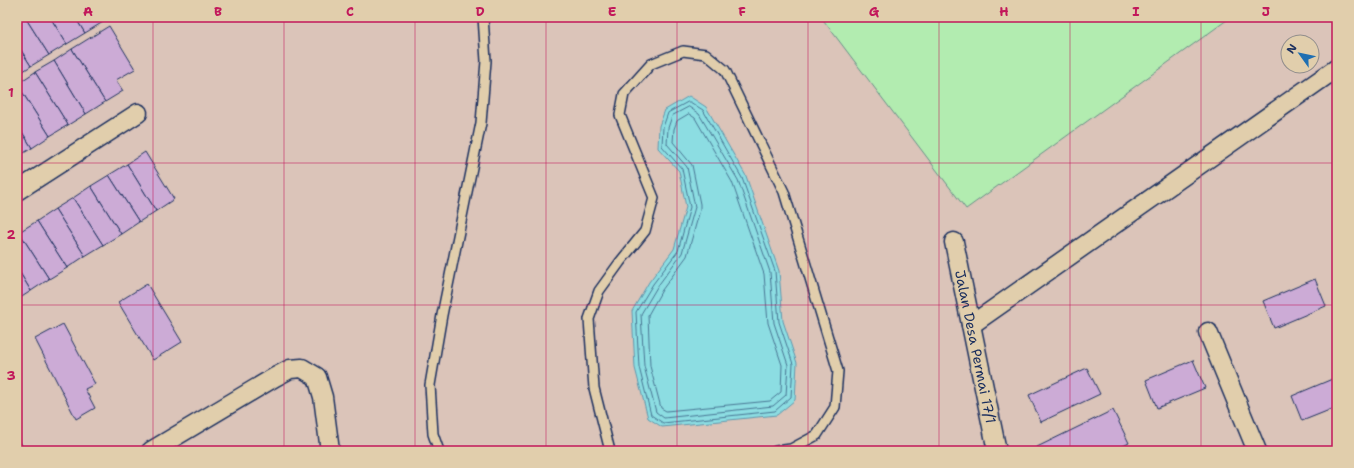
<svg xmlns="http://www.w3.org/2000/svg" width="1354" height="468" viewBox="0 0 1354 468" font-family="'Shantell Sans',sans-serif">
	<style>
		.green { fill: #b2ecb0; stroke: #668e87 }
		.water { fill: #8cdde2; stroke: #5f97ad }
		.lines { fill: none; stroke-linecap: round; stroke-linejoin: round }
		.shore { stroke: #487593; stroke-width: 1 }
		.building { fill: #ccabd6; stroke: #1b2f5e }
		.service-casing { stroke: #1b2f5e; stroke-width: 12 }
		.minor-casing { stroke: #1b2f5e; stroke-width: 21 }
		.service { stroke: #e1ceac; stroke-width: 9 }
		.minor { stroke: #e1ceac; stroke-width: 18 }
		.grid { fill: none; stroke: #c2185b; stroke-width: 1; stroke-opacity: 0.55 }
		.labels { text-anchor: middle; stroke-width: 4; stroke-linejoin: round; paint-order: stroke }
		.street-label { font-size: 14px; fill: #1b2f5e; stroke: #e1ceac }
		.neatline { fill: none; stroke: #c2185b; stroke-width: 1.5 }
		.grid-label { font-size: 13px; text-anchor: middle; font-weight: bold; fill: #c2185b }
	</style>
	<rect width="100%" height="100%" fill="#dbc4b9"/>
	<filter id="ink" filterUnits="userSpaceOnUse"><feTurbulence type="fractalNoise" baseFrequency=".025" numOctaves="2"/><feDisplacementMap in="SourceGraphic" scale="8" xChannelSelector="R" yChannelSelector="G"/><feConvolveMatrix kernelMatrix="1 2 1 2 8 2 1 2 1" color-interpolation-filters="sRGB"/></filter>
	<g filter="url(#ink)">
		<polygon class="green" points="821,17 1231,17 966,209"/>
		<polygon class="water" points="689,96 706,107 746,176 779,271 783,321 797,363 795,400 777,415 662,427 648,418 635,368 632,311 649,282 674,249 686,207 679,171 658,148 659,126 665,110"/>
		<g class="lines">
			<g class="shore">
				<polygon points="688,102 690,102 703,110 742,178 775,271 779,322 793,364 791,397 775,411 663,423 651,415 639,367 636,312 653,284 678,251 690,207 682,169 662,146 663,127 668,113"/>
				<polygon points="689,107 699,114 738,180 770,272 774,323 788,365 786,395 773,406 664,418 656,412 644,366 641,314 657,287 682,253 695,207 687,167 667,144 668,128 672,116"/>
				<polygon points="689,114 695,118 732,182 764,274 768,323 782,365 781,392 770,401 666,411 661,408 650,366 648,315 662,290 687,256 700,210 700,204 692,165 673,142 674,129 677,121"/>
			</g>
		</g>
		<g class="building">
			<polygon points="17,17 25,17 49,55 31,66 17,44"/>
			<polygon points="25,17 50,17 67,44 49,55"/>
			<polygon points="50,17 75,17 85,33 67,44"/>
			<polygon points="75,17 100,17 103,22 85,33"/>
			<polygon points="109,26 135,69 116,80 123,91 105,102 72,49"/>
			<polygon points="17,44 31,66 17,75"/>
			<polygon points="72,49 105,102 86,114 54,61"/>
			<polygon points="54,61 86,114 68,125 35,72"/>
			<polygon points="35,72 68,125 50,136 17,84"/>
			<polygon points="17,84 50,136 32,148 17,124"/>
			<polygon points="17,124 32,148 17,157"/>
			<polygon points="145,152 174,199 156,211 127,164"/>
			<polygon points="127,164 156,211 139,222 109,175"/>
			<polygon points="109,175 139,222 121,234 91,186"/>
			<polygon points="91,186 121,234 103,245 73,198"/>
			<polygon points="73,198 103,245 85,256 55,209"/>
			<polygon points="55,209 85,256 67,268 37,221"/>
			<polygon points="37,221 67,268 49,279 19,232"/>
			<polygon points="19,232 49,279 31,291 17,268 17,234"/>
			<polygon points="17,268 31,291 17,300"/>
			<polygon points="1315,279 1326,306 1274,328 1263,301"/>
			<polygon points="147,284 182,342 153,360 118,302"/>
			<polygon points="63,324 95,384 85,389 95,408 76,419 35,339"/>
			<polygon points="1193,360 1205,388 1157,408 1146,380"/>
			<polygon points="1087,368 1100,394 1041,422 1029,395"/>
			<polygon points="1337,377 1337,407 1302,421 1292,396"/>
			<polygon points="1113,410 1129,443 1113,451 1036,451 1035,448"/>
			<polygon points="17,436 25,451 17,451"/>
		</g>
		<g class="lines">
			<g class="service-casing">
				<g id="service">
					<polyline points="439,451 433,434 430,385 442,315 481,123 486,61 483,17"/>
					<polyline points="610,451 594,388 589,319 599,291 620,262 645,231 654,198 620,115 624,94 651,64 683,51 706,54 725,70 784,192 838,371 835,407 817,435 791,449 776,451"/>
				</g>
			</g>
			<g class="minor-casing">
				<g id="minor">
					<polyline points="17,191 138,113"/>
					<path id="s1" d="M954,242L997,451"/>
					<polyline points="971,325 1337,68"/>
					<polyline points="1208,332 1257,451"/>
					<polyline points="151,451 275,377 290,369 302,368 317,377 323,397 330,451"/>
				</g>
			</g>
			<use href="#service" class="service"/>
			<use href="#minor" class="minor"/>
		</g>
	</g>
	<path class="grid" d="M153,17V451M284,17V451M415,17V451M546,17V451M677,17V451M808,17V451M939,17V451M1070,17V451M1201,17V451M17,163H1337M17,305H1337"/>
	<g class="labels">
		<g class="street-label">
			<text dy="5" stroke="none"><textPath href="#s1" startOffset="107">Jalan Desa Permai 17/1</textPath></text>
		</g>
	</g>
	<rect width="1354" height="468" fill="none" stroke="#e1ceac" stroke-width="44"/>
	<g transform="translate(1300 54) rotate(303)"><circle r="19" fill="#e1ceac" stroke="#928e8d"/>
	<path d="M0-3L7 15L0 10L-7 15Z" fill="#1f6fb2"/>
	<text y="-6" font-size="11" font-weight="bold" text-anchor="middle" fill="#1b2f5e">N</text>
	</g>
	<rect x="22" y="22" width="1310" height="424" class="neatline"/>
	<g class="grid-label">
		<text x="88" y="16">A</text>
		<text x="218" y="16">B</text>
		<text x="350" y="16">C</text>
		<text x="480" y="16">D</text>
		<text x="612" y="16">E</text>
		<text x="742" y="16">F</text>
		<text x="874" y="16">G</text>
		<text x="1004" y="16">H</text>
		<text x="1136" y="16">I</text>
		<text x="1266" y="16">J</text>
		<text x="11" y="97">1</text>
		<text x="11" y="239">2</text>
		<text x="11" y="380">3</text>
	</g>
</svg>
